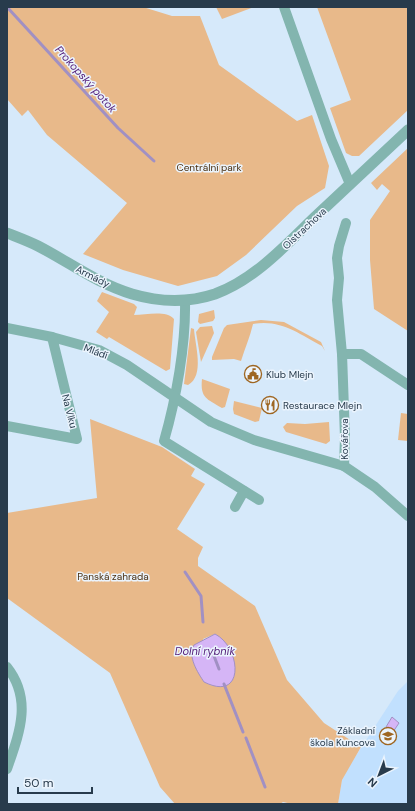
<svg xmlns="http://www.w3.org/2000/svg" width="415" height="811" viewBox="0 0 415 811" font-family="'DM Sans',sans-serif">
	<style>
		.built { fill: #c1e0fe }
		.green { fill: #e8b98a; fill-rule: evenodd }
		.water { fill: #d5b5f6; stroke: #a190c3 }
		.lines { fill: none; stroke-linecap: round; stroke-linejoin: round }
		.stream { stroke: #a190c3; stroke-width: 3 }
		.minor { stroke: #83b5af; stroke-width: 10 }
		.tertiary { stroke: #83b5af; stroke-width: 11 }
		.labels { text-anchor: middle; stroke-width: 3; stroke-linejoin: round; paint-order: stroke }
		.park-label { font-size: 10px; fill: #4a2f10; stroke: #ebf4fd }
		.street-label { font-size: 10px; fill: #283b4c; stroke: #ebf4fd }
		.poi-label { font-size: 10px; fill: #283b4c; stroke: #ebf4fd; text-anchor: start }
		.water-label { font-size: 11px; font-style: italic; fill: #521c78; stroke: #ebf4fd }
	</style>
	<rect width="100%" height="100%" fill="#d6e9fa"/>
	<polygon class="built" points="408,681 408,804 338,804 342,780 346,771 398,691"/>
	<g class="green">
		<polygon points="7,7 143,7 172,16 200,16 219,65 297,121 312,115 329,166 325,188 297,206 246,255 217,276 178,286 123,270 83,254 127,203 47,135 28,110 22,116 7,99"/>
		<polygon points="216,7 254,7 222,19"/>
		<polygon points="317,7 408,7 408,110 359,156 352,156 346,153 330,108 351,100"/>
		<polygon points="408,148 408,331 374,309 370,260 370,220 390,191 382,184 377,190 371,183"/>
		<path d="M102,292L134,304L137,307L134,315C146,315 166,310 174,319L170,369L166,371L109,337L107,339L96,332L109,312L97,301Z"/>
		<polygon points="214,310 215,318 213,321 200,324 198,322 199,314"/>
		<path d="M261,320L284,322L321,342L325,351L322,346C299,334 281,319 253,324C250,337 245,348 241,361L234,359L212,360V357L224,328L227,325Z"/>
		<polygon points="212,326 214,333 201,362 196,332 200,327"/>
		<path d="M191,328L194,329C195,345 205,376 188,385L184,384Z"/>
		<path d="M202,379L230,389L225,407L222,408C207,399 200,398 202,379Z"/>
		<polygon points="234,401 262,408 259,421 255,422 234,414 233,409"/>
		<polygon points="401,413 408,414 408,441 398,440"/>
		<path d="M90,419L162,447L195,469L191,476L205,484L177,529L203,547L198,558V566L255,606L287,680L324,723L361,747L342,780L338,804H292L283,802L280,804H175L160,787L110,673L7,598V513L97,498ZM215,634L230,650L211,686L203,639Z"/>
		<polygon points="329,422 330,441 326,444 286,432 283,427 287,423 305,424"/>
	</g>
	<g class="water">
		<path d="M215,634C241,647 246,703 204,682C198,673 187,656 194,645Z"/>
		<polygon points="392,717 399,723 393,732 386,727"/>
	</g>
	<g class="lines">
		<g class="stream">
			<polyline points="7,7 118,128 154,161"/>
			<polyline points="185,572 201,596 203,622"/>
			<polyline points="214,656 219,669"/>
			<polyline points="224,684 243,732"/>
			<polyline points="246,738 265,787"/>
		</g>
		<g class="minor">
			<polyline points="284,7 331,139 350,184"/>
			<path d="M185,301C186,345 176,399 164,441L259,500"/>
			<polyline points="7,328 52,337 99,350 127,365 211,422 254,440 344,466 375,487 408,516"/>
			<polyline points="342,354 361,354 408,385"/>
			<polyline points="7,426 77,439 52,337"/>
			<polyline points="344,466 345,437 342,354 337,300 339,278 337,258 339,246 346,223"/>
			<polyline points="235,507 244,491"/>
			<path d="M7,667C33,700 19,734 7,769"/>
		</g>
		<path class="tertiary" d="M7,233C17,237 28,241 38,246C69,262 98,284 132,294C159,302 188,303 215,294C254,280 286,245 315,217C346,188 377,159 408,130"/>
	</g>
	<defs>
		<g id="civic-ring" transform="scale(0.9)"><circle r="9.5" fill="#ebf4fd" stroke="#9e6622" stroke-width="1.5"/><path d="M-.6-6.5H3V-4.5H.6V-3L4-1V1h2V6H-6V1h2V-1L-.6-3ZM-1.2 2.5V6h2.4V2.5Z" fill="#9e6622"/></g>
		<g id="restaurant-ring" transform="scale(0.9)"><circle r="9.5" fill="#ebf4fd" stroke="#9e6622" stroke-width="1.5"/><path d="M-5-6h1v4h1v-4h1v4h1v-4h1v5L-1.5 .5V6h-2V.5L-5-1ZM5-6V6H3V1.5H1.5Q1.5-4 5-6Z" fill="#9e6622"/></g>
		<g id="school-ring" transform="scale(0.9)"><circle r="9.5" fill="#ebf4fd" stroke="#9e6622" stroke-width="1.5"/><path d="M0-5L7-2L0 1L-7-2ZM-4 1L0 2.5L4 1V4Q0 6-4 4Z" fill="#9e6622"/></g>
	</defs>
	<g fill-rule="evenodd">
		<use href="#civic-ring" x="253" y="374"/>
		<use href="#restaurant-ring" x="270" y="405"/>
		<use href="#school-ring" x="388" y="736"/>
	</g>
	<g class="labels">
		<g class="park-label">
			<text x="209" y="171">Centrální park</text>
			<text x="113" y="580">Panská zahrada</text>
		</g>
		<g class="street-label">
			<text transform="translate(304 228) rotate(-43)" y="4">Oistrachova</text>
			<text transform="translate(93 276) rotate(27)" y="4">Armády</text>
			<text transform="translate(96 351) rotate(21)" y="4">Mládí</text>
			<text transform="translate(70 411) rotate(76)" y="4">Na Vlku</text>
			<text transform="translate(344 439) rotate(-90)" y="4">Kovářova</text>
		</g>
		<g class="poi-label">
			<text x="266" y="378">Klub Mlejn</text>
			<text x="283" y="409">Restaurace Mlejn</text>
			<text x="375" y="734" text-anchor="end">Základní<tspan x="375" dy="12">škola Kuncova</tspan></text>
		</g>
		<g class="water-label">
			<text transform="translate(86 79) rotate(48)" y="4">Prokopský potok</text>
			<text x="205" y="655">Dolní rybník</text>
		</g>
	</g>
	<rect width="415" height="811" fill="none" stroke="#283b4c" stroke-width="16"/>
	<g transform="translate(379 775) rotate(222)" stroke="#ebf4fd" stroke-width="3" paint-order="stroke">
	<path d="M0-3L7 15L0 10L-7 15Z" fill="#283b4c"/>
	<text y="-6" font-size="11" font-weight="bold" text-anchor="middle" fill="#283b4c">N</text>
	</g>
	<path d="M18 787v6h74v-6" fill="none" stroke="#283b4c" stroke-width="2"/>
	<text x="24" y="787" font-size="12" fill="#283b4c" stroke="#ebf4fd" stroke-width="3" paint-order="stroke">50 m</text>
</svg>
